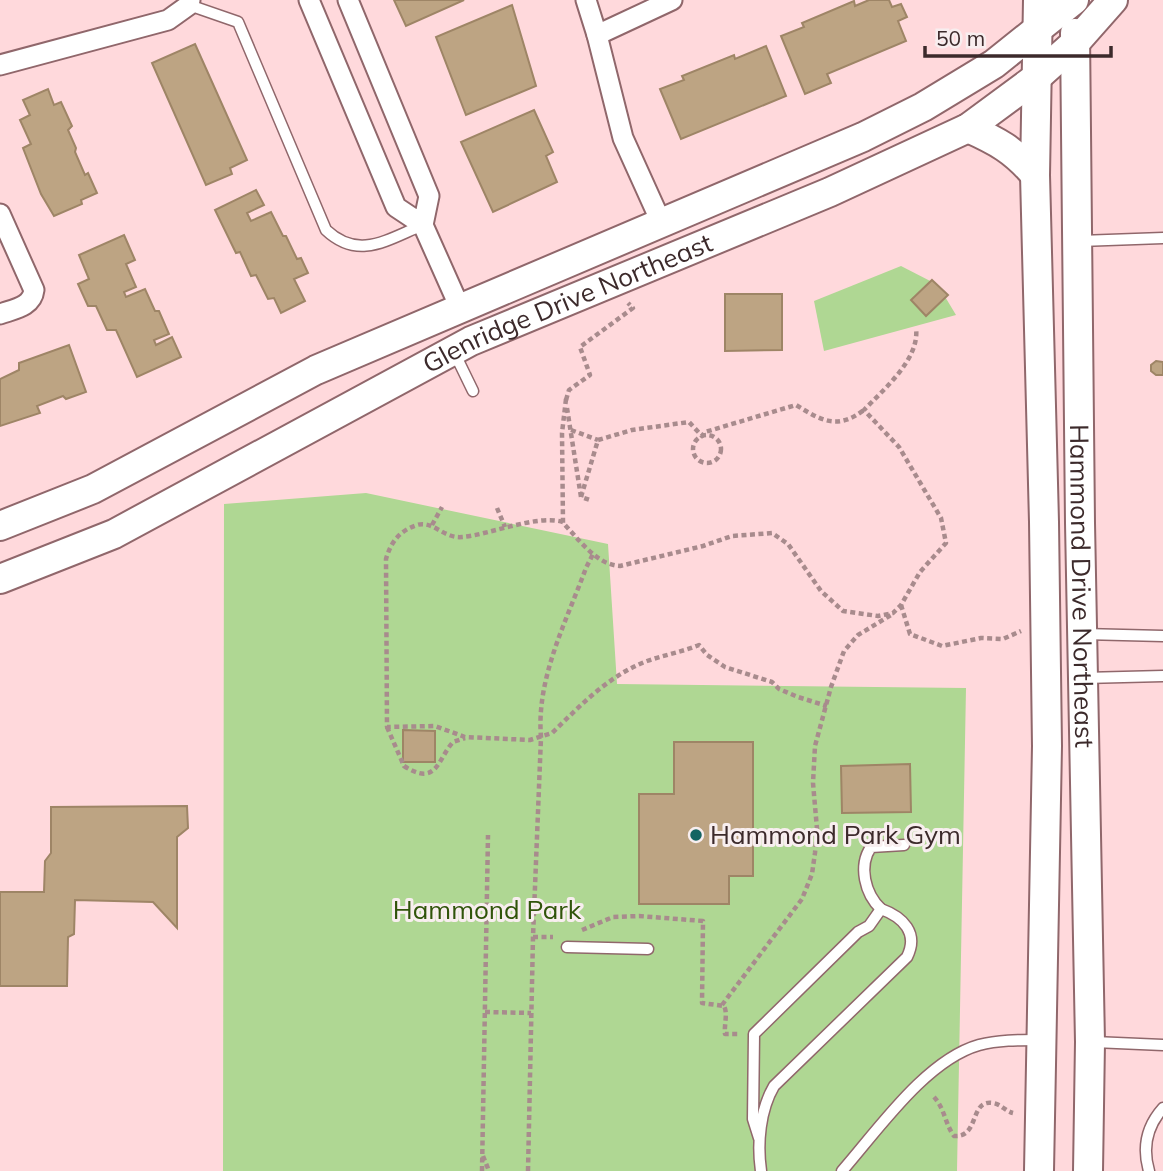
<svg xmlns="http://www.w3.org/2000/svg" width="1163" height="1171" viewBox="0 0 1163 1171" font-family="Mulish,sans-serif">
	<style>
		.green { fill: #afd793 }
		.building { fill: #bda483; stroke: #9e8566; stroke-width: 2 }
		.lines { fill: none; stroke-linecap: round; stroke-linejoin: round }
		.lane-casing { stroke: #90676b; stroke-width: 13 }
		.street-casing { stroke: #90676b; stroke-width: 23 }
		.secondary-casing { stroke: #90676b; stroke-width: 32 }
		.path { stroke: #a88b8d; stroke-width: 4.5; stroke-dasharray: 5 3.5; stroke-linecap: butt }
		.lane { stroke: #fff; stroke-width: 10 }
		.street { stroke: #fff; stroke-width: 19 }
		.secondary { stroke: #fff; stroke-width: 28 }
		.poi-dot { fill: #146462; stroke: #f8eeef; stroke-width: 2.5 }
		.labels { text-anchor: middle; stroke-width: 6; stroke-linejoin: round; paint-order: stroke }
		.street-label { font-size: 26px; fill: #3c2a2b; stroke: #f8eeef }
		.poi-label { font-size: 26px; fill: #3c2a2b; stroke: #f8eeef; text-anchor: start }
		.park-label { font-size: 26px; fill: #30540a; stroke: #f8eeef }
	</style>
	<rect width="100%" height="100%" fill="#ffd9dc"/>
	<g class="green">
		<polygon points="901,266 938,285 956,315 824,351 814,301"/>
		<polygon points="366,493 608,544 617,684 966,688 957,1171 223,1171 224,504"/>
	</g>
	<g class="building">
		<polygon points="394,0 464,0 406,26"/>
		<polygon points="869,0 889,0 892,7 901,4 907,17 898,21 906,41 827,74 831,83 805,94 781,36 804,27 802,23 854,1 855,6"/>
		<polygon points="512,5 536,86 466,115 436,37"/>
		<polygon points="195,44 247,160 230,168 232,174 206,185 152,63"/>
		<polygon points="766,46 786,96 681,139 660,89 684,80 682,76 734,55 735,59"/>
		<polygon points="48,89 54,105 61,102 72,126 68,130 76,148 75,152 85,175 88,173 97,193 81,200 82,204 54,216 41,194 23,148 31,144 20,120 30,115 23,100"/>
		<polygon points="534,110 553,152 546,156 557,182 493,212 461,142"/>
		<polygon points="256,190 264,205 247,213 251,221 271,212 283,236 286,236 297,259 301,258 308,273 294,279 305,301 281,313 274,298 268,299 256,275 251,276 240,252 236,253 215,210"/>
		<polygon points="124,235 135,260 126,264 136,287 124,292 126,297 145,289 155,311 159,311 169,334 154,340 156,345 172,337 181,357 137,377 116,330 107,330 96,306 88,306 78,284 89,279 79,255"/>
		<polygon points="932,280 948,295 926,316 911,300"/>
		<polygon points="725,294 782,294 782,350 725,351"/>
		<polygon points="69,345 86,392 66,399 63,396 37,406 40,413 0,426 0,379 19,370 19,363"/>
		<polygon points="1156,361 1163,362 1163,375 1156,375 1151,371 1151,365"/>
		<polygon points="403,730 435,731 435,762 403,762"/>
		<polygon points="674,742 753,742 753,876 729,876 729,904 639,904 639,794 674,794"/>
		<polygon points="910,764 911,812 842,813 841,766"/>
		<polygon points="187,806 188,828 177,837 177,928 153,902 75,900 74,934 68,937 67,986 0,986 0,892 44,892 45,861 51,853 51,807"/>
	</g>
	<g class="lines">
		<g class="lane-casing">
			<g id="lane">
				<path d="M189,5L238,22L326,230C359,261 388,239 423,225"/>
				<polyline points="1080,241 1163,238"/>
				<polyline points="455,354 473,391"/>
				<polyline points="1083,634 1163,636"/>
				<polyline points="1084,678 1163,676"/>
				<path d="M881,909C865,894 858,866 871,847L904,845"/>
				<polyline points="567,947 648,949"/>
				<polyline points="1094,1042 1163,1045"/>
				<path d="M759,1138L753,1119L754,1034L858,932L869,926L881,909C903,917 919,933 907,957L774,1086C760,1110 757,1143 761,1171"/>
				<path d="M842,1171C878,1130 926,1060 979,1045C998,1040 1018,1040 1038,1040"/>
				<path d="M1149,1171C1142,1147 1147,1126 1163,1108"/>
			</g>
		</g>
		<g class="street-casing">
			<g id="street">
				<polyline points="309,0 396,207 423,225 429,196 348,0"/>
				<polyline points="586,0 597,35 623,138 661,222"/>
				<polyline points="597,35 672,0"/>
				<polyline points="0,65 168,20 189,5 190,0"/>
				<path d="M0,214L34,290C32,307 14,309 0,314"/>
				<polyline points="423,225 460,308"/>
			</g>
		</g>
		<g class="secondary-casing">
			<g id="secondary">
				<polyline points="1038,0 1035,175 1044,522 1047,746 1039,1171"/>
				<path id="s1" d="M1075,33L1080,523L1090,1042L1088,1171"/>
				<path d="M968,128C997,141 1014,150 1035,175"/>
				<polyline points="0,526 93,489 316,370 863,137 923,107 994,64 1074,0"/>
				<path id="s2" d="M0,579L114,534L471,341L830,192L968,128L1037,77L1075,43L1113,0"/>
			</g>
		</g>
		<g class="path">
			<path d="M566,399L562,433L563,523C578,538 596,565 620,566L703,546L732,536L772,533L788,544L821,591L843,611L878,616L893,613L901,605L920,572L946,543L941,518L899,447L864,410C884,389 920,359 916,328"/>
			<polyline points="566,400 569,390 590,375 580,347 633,308 628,303"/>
			<polyline points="567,408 581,497 590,500"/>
			<polyline points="571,430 598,440"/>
			<circle cx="707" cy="449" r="14"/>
			<path d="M581,497L598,440L632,430L689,422L702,436L705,432L796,405C822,421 837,430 864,410"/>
			<polyline points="497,508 505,527"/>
			<path d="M563,522C537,514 489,535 462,537C444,539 433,520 417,525C399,531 391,542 386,559L387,727L435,726L465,737L530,740L552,733C581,705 608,676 647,661C664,655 682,652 699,645L707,655L725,667L772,682L779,689L798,697L827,706"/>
			<polyline points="432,525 442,507"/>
			<polyline points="901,605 910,634 942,646 981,638 1003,639 1021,631"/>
			<path d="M387,727L404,766C437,787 437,760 453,742L465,738"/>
			<path d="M582,930L613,917L639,916L703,921L702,1003L724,1006C728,1013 724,1025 725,1034H739"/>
			<polyline points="533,937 553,937"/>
			<polyline points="722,1005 802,899 812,874 815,853 817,829 813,783 815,746 831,687 844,651 858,635 891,615"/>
			<polyline points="485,1012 531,1013"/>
			<path d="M934,1097C945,1109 945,1124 954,1136C980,1138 969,1099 993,1103C1001,1104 1005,1111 1013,1113"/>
			<polyline points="483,1156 489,1171"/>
			<polyline points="482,1171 488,835"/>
			<path d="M528,1171L533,937L541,737C536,679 566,622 586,568L593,554"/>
		</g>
		<use href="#lane" class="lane"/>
		<use href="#street" class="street"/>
		<use href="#secondary" class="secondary"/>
	</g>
	<circle class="poi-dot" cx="696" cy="835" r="7"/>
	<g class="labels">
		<g class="street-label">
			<text dy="9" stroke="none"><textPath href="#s2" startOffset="632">Glenridge Drive Northeast</textPath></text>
			<text dy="9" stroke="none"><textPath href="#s1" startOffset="553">Hammond Drive Northeast</textPath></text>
		</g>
		<g class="poi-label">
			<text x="710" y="844">Hammond Park Gym</text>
		</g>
		<g class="park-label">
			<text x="487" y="919">Hammond Park</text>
		</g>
	</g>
	<path d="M925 46v10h186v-10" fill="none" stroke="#3c2a2b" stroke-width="3.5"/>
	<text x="936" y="46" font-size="21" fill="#3c2a2b" stroke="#f8eeef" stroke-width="5" paint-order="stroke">50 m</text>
</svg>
